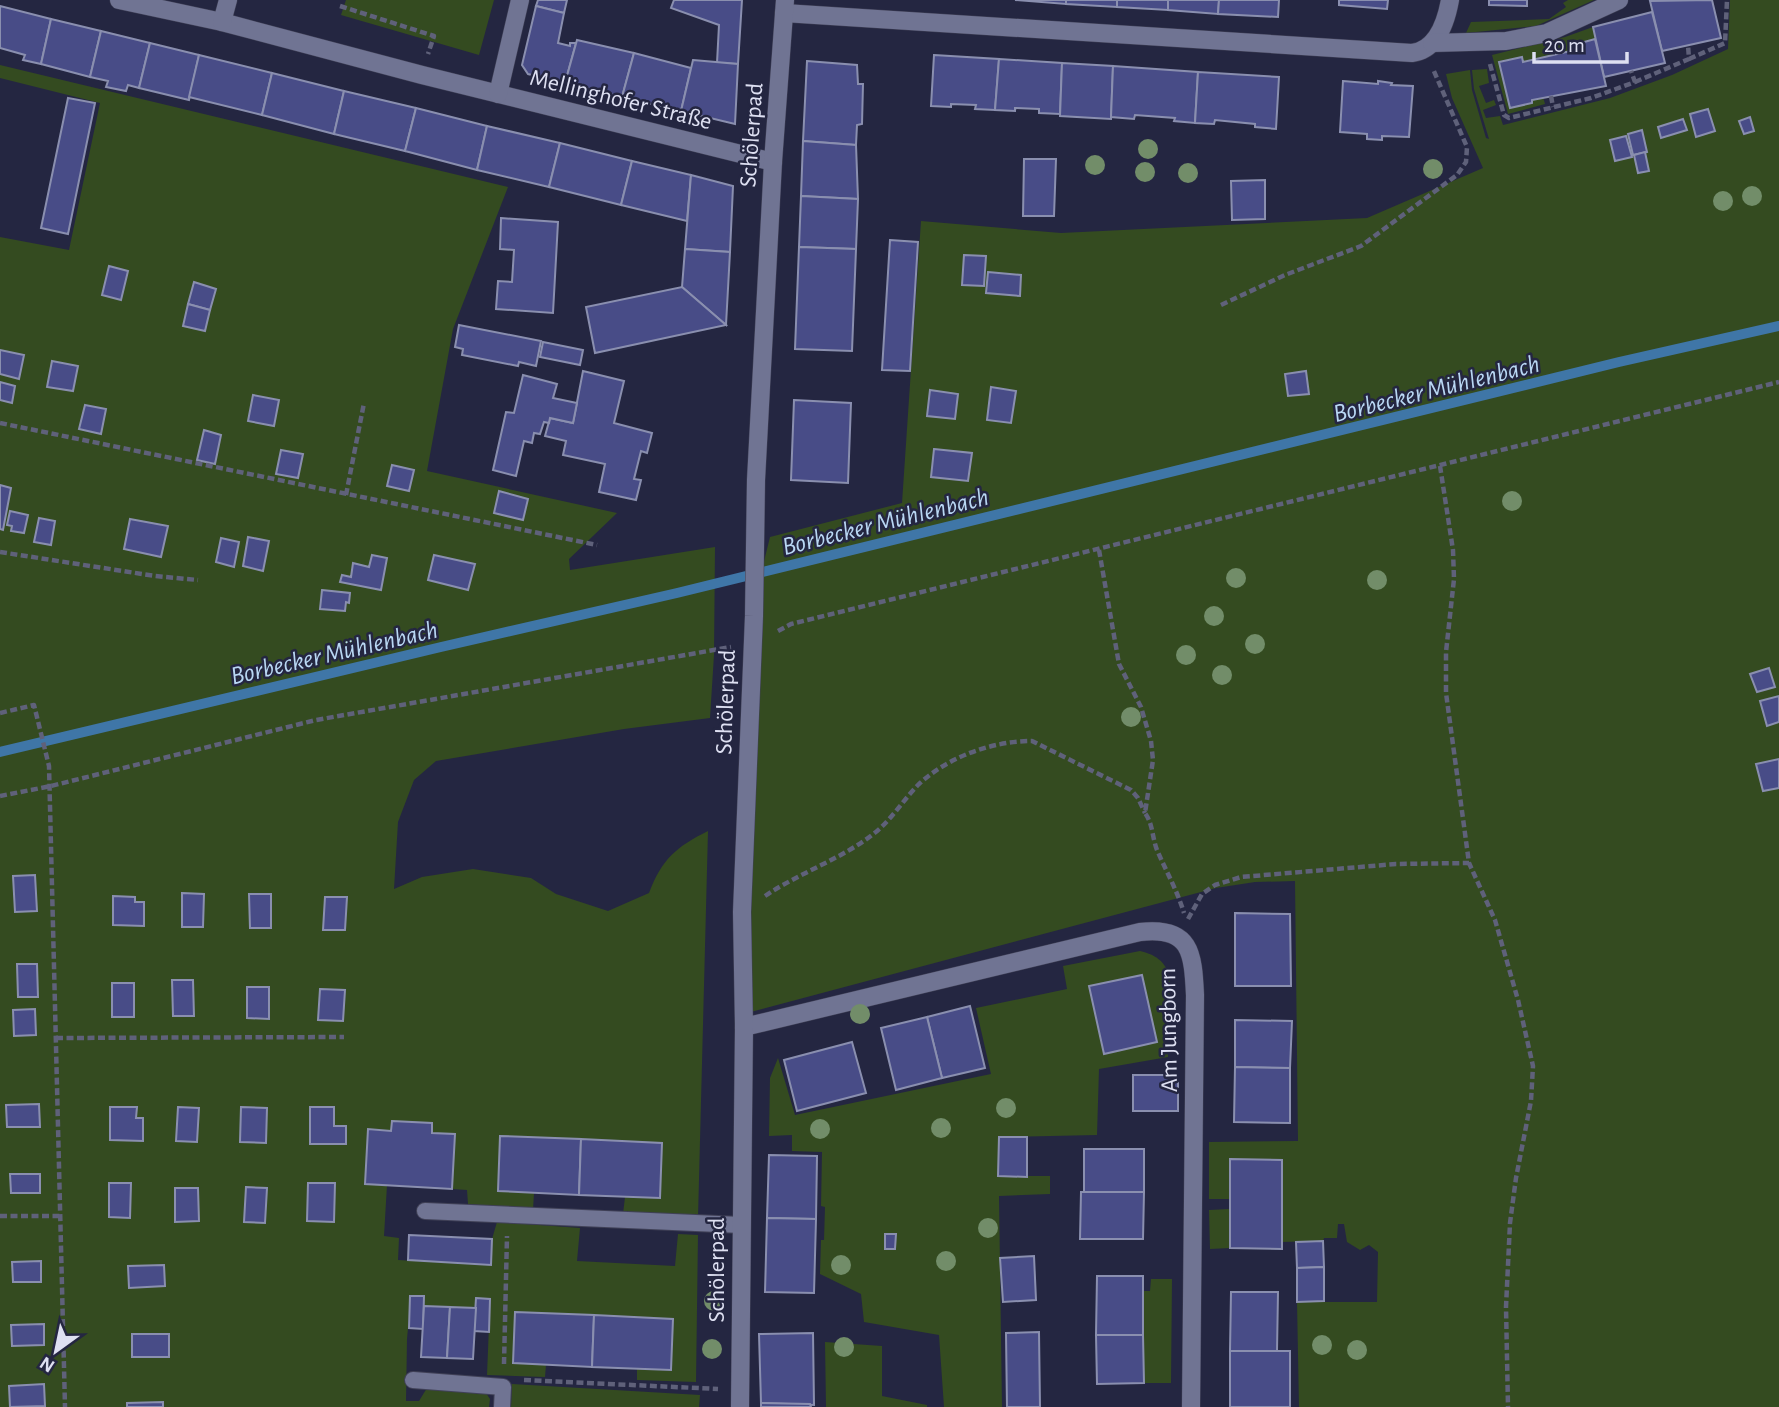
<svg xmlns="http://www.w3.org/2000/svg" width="1779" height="1407" viewBox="0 0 1779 1407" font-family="'Alegreya Sans',sans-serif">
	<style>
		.green { fill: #344b20 }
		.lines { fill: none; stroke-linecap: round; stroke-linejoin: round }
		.stream { stroke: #3f76a7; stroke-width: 10 }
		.building { fill: #484c87; stroke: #8a8faf; stroke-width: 2 }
		.service-casing { stroke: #404157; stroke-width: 18 }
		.minor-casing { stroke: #404157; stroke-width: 19 }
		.tertiary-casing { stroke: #404157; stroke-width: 19 }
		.path { stroke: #5f617a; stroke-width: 4.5; stroke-dasharray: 7 3.5; stroke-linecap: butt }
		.service { stroke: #707493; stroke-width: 16 }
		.minor { stroke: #707493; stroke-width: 18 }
		.tertiary { stroke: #707493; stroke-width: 18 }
		.tree { fill: #728d69 }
		.labels { text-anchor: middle; stroke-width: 5; stroke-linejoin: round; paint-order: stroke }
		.street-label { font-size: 24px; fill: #dee0f2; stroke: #242641 }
		.water-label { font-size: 26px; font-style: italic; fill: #b9d7f3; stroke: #242641 }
	</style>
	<rect width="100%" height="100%" fill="#242641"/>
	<g class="green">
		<polygon points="346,0 494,0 479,55 341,15"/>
		<polygon points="1568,0 1594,0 1536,26 1466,33 1471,22 1549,19 1566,7 1563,3"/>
		<polygon points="1730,0 1779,0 1779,1407 1299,1407 1297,1302 1377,1302 1378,1252 1369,1245 1360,1250 1347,1242 1344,1224 1338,1224 1337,1238 1324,1238 1323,1241 1281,1242 1282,1160 1231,1159 1230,1199 1209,1199 1209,1142 1298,1141 1295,881 1255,882 1216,888 743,1014 756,594 770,537 902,503 921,221 1061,233 1367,218 1483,168 1452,98 1446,74 1470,70 1472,90 1486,138 1489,139 1474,89 1472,70 1487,69 1489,83 1479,86 1486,103 1494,100 1496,105 1483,110 1486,118 1500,116 1503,125 1610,98 1672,75 1728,49"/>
		<polygon points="1593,27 1595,39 1577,44 1579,49 1523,62 1521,57 1499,62 1510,108 1532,103 1532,100 1543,97 1545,104 1508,114 1492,55 1565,37"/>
		<path d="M0,65L508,187L453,329L427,471L617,513L569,559L570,570L715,547L714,655L710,718L624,729L436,761L414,780L398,822L394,889L422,877L473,869L531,878L556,894L608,911L649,893C662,859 676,847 708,831L698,1218L623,1214L625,1197L660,1198L662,1143L501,1136L498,1191L534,1193L533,1210L468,1204L467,1190L452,1189L455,1134L432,1133V1123L392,1121L391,1131L368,1130L365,1184L387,1185L384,1236L399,1238L398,1260L490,1265L492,1239L497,1222L580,1228L577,1261L675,1266L678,1234L698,1235L696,1382L637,1380V1369L671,1370L673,1319L515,1312L513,1363L546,1365L545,1377L487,1375L490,1300C469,1313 448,1307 424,1306V1296H411L407,1339L406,1401H419L427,1388L484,1390L490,1399L489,1407H0V237L69,250L100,103L0,78Z"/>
		<path d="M1140,951C1156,955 1163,960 1170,975L1168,1057L1099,1069L1097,1135L999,1137L998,1176H1050V1194L999,1196L1002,1407H944L939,1335L864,1322L861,1294L820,1274L821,1240H824L825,1207L821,1206L822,1152L792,1151V1135L769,1136L770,1078L778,1058L795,1115L991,1074L976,1008L1067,989L1063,966Z"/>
		<polygon points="1230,1209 1230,1248 1210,1249 1209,1210"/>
		<polygon points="1151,1279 1172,1279 1171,1383 1144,1383 1143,1291 1150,1291"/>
		<polygon points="825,1342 882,1346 882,1396 927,1405 927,1407 826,1407"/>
		<polygon points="512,1384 700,1395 699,1407 511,1407"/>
	</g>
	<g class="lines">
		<polyline class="stream" points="0,752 441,647 677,593 1619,362 1779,326"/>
	</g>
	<g class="building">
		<polygon points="538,0 567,0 564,13 536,6"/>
		<polygon points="674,0 742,0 738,64 717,63 719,25 671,8"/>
		<polygon points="1015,0 1066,0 1066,4"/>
		<polygon points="1066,0 1117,0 1117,7 1066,4"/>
		<polygon points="1117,0 1168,0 1168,10 1117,7"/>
		<polygon points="1168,0 1219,0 1218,14 1168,10"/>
		<polygon points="1219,0 1279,0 1278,17 1218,14"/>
		<polygon points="1339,0 1388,0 1387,9 1339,5"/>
		<polygon points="1489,0 1527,0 1527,6 1489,5"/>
		<polygon points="1712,0 1721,38 1662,51 1650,1"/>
		<polygon points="0,6 51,19 41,64 23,60 25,55 0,48"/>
		<polygon points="536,6 564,13 558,43 570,46 570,43 576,43 565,83 528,74 522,65"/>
		<polygon points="1652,12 1665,63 1604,77 1593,27"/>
		<polygon points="51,19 101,31 90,77 41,64"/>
		<polygon points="101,31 150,43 139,88 128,85 126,91 106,87 108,81 90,77"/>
		<polygon points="1595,39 1606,86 1532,100 1532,103 1510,108 1499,62 1522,57 1523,62 1579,49 1577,44"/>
		<polygon points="577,40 634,53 622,97 565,83"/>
		<polygon points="150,43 199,55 189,100 139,88"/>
		<polygon points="634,53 691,68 681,111 622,97"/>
		<polygon points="199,55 272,73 262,115 189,97"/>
		<polygon points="934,55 999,59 995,110 975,109 976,105 951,104 951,107 931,106"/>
		<polygon points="999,59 1062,63 1060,114 1039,113 1039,109 1015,108 1015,111 995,110"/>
		<polygon points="693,60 738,64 735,124 681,111"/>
		<polygon points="807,61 857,65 858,84 863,84 862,124 857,125 856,145 803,141"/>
		<polygon points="1062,63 1113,66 1111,119 1060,116"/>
		<polygon points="1113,66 1198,72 1195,123 1174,121 1175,118 1135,115 1134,119 1111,117"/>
		<polygon points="1198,72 1279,77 1276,129 1255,127 1255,124 1215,120 1214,124 1195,123"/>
		<polygon points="272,73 344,91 334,134 262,115"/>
		<polygon points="1343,81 1378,84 1378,81 1392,83 1391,85 1413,86 1409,137 1382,136 1382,140 1367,139 1367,134 1340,132"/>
		<polygon points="344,91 416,108 405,151 334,134"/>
		<polygon points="68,98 95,103 68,234 41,228"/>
		<polygon points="416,108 487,126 477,170 405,151"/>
		<polygon points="1708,109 1715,131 1696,137 1690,114"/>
		<polygon points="1750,117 1754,131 1744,134 1739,121"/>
		<polygon points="1683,119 1687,130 1661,138 1658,127"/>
		<polygon points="487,126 560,143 549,187 477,170"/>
		<polygon points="1642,130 1647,152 1633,155 1628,134"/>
		<polygon points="1626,136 1632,157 1615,161 1610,140"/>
		<polygon points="803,141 856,145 858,199 801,196"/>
		<polygon points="560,143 632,161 621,205 549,187"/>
		<polygon points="1645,152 1649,171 1638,173 1634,155"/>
		<polygon points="1024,159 1056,159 1054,216 1023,216"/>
		<polygon points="632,161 691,175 687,221 621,205"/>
		<polygon points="691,175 733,186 730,252 685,249"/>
		<polygon points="1265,180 1265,219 1232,220 1231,181"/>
		<polygon points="801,196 858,199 856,249 799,247"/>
		<polygon points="501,218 558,222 553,313 496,309 498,281 512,282 514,250 500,249"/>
		<polygon points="890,240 918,242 910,371 882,370"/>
		<polygon points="799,247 856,249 852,351 795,349"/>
		<polygon points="685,249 730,252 726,325 682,287"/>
		<polygon points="964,255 986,256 984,286 962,285"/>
		<polygon points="109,266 128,271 121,300 102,295"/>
		<polygon points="988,272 1021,275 1020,296 986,293"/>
		<polygon points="194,282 216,289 210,310 188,304"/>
		<polygon points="682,287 726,325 595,353 586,307"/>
		<polygon points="188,304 210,310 205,331 183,326"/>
		<polygon points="459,325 541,341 536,366 519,362 518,366 462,355 463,349 455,347"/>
		<polygon points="543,342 583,350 580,365 540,357"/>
		<polygon points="0,350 24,355 19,379 0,374"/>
		<polygon points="52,361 78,366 73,391 47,387"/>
		<polygon points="583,371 624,381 614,423 652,433 647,453 641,451 634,479 641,480 636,500 599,492 605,464 563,455 566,441 545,436 550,418 573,423"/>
		<polygon points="1306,371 1309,394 1288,396 1285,374"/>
		<polygon points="523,375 557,384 553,398 577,403 573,423 550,418 549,423 544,422 540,434 534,433 532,443 524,441 516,476 493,470 506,412 514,413"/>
		<polygon points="0,382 15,386 12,403 0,400"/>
		<polygon points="991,387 1016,391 1011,423 987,420"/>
		<polygon points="930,390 958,394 955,419 927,416"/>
		<polygon points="253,395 279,400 274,426 248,421"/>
		<polygon points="794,400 851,403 848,483 791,480"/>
		<polygon points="85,405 106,409 101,434 79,429"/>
		<polygon points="204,430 221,435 215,464 197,460"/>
		<polygon points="934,449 972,453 968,481 931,477"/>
		<polygon points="281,450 303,454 298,478 276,474"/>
		<polygon points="392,465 414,470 409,491 387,486"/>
		<polygon points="0,485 11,488 3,530 0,529"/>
		<polygon points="499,491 528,499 523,520 494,513"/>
		<polygon points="10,511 28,515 24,533 11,531 12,526 7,525"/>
		<polygon points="39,518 55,521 51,545 34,542"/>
		<polygon points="130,519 168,526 161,557 124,549"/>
		<polygon points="248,537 269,541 263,571 243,566"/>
		<polygon points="221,538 239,542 234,567 216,562"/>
		<polygon points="372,555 387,558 381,590 340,582 342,575 351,577 353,563 369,567"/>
		<polygon points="434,555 475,564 468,590 428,580"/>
		<polygon points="322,590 350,593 349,603 346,602 345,611 320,609"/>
		<polygon points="1769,668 1775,687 1757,692 1750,674"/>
		<polygon points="1779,696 1779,722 1767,726 1760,701"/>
		<polygon points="1779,759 1779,788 1763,791 1756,764"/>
		<polygon points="35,875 37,911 15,912 13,876"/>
		<polygon points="182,893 204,894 203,927 182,927"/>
		<polygon points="249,894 271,894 271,928 250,928"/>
		<polygon points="113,896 135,897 135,902 144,902 144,926 113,925"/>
		<polygon points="325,897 347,897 345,930 323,930"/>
		<polygon points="1235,913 1290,914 1291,986 1235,986"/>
		<polygon points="17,964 37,964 38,997 18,997"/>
		<polygon points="1142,975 1157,1042 1104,1054 1089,986"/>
		<polygon points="172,980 193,980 194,1016 173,1016"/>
		<rect x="112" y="983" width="22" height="34"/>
		<polygon points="247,987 269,987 269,1019 247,1018"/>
		<polygon points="320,989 345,990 343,1021 318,1020"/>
		<polygon points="970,1006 985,1068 942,1078 927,1017"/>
		<polygon points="35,1009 36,1035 14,1036 13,1010"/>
		<polygon points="927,1017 942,1078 896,1090 881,1028"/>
		<polygon points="1235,1020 1292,1021 1290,1068 1235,1067"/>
		<polygon points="852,1042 866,1093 797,1111 784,1060"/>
		<polygon points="1235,1067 1290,1068 1290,1123 1234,1122"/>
		<rect x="1133" y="1075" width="45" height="36"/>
		<polygon points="39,1104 40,1127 7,1127 6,1105"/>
		<polygon points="110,1107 137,1107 136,1118 143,1118 143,1141 110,1140"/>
		<polygon points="178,1107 199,1108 197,1142 176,1141"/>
		<polygon points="241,1107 267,1108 266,1143 240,1142"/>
		<polygon points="310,1107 334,1107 334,1126 346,1126 346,1144 310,1144"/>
		<polygon points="392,1121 432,1123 432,1133 455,1134 452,1189 365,1184 368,1129 391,1131"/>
		<polygon points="500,1136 581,1139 579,1195 498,1191"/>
		<polygon points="999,1137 1027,1137 1027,1177 998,1176"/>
		<polygon points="581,1139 662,1143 660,1198 579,1195"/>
		<rect x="1084" y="1149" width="60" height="43"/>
		<polygon points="769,1155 817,1156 816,1219 767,1218"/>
		<polygon points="1230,1159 1282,1160 1282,1249 1230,1248"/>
		<polygon points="10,1174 40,1174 40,1193 11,1193"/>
		<polygon points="109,1183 131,1183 130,1218 109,1217"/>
		<polygon points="308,1183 335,1183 334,1222 307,1221"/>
		<polygon points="246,1187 267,1188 265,1223 244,1222"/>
		<polygon points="175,1188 198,1188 199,1221 175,1222"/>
		<polygon points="1081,1192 1144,1192 1143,1239 1080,1239"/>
		<polygon points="767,1218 816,1219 814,1293 765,1292"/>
		<polygon points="885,1234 896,1234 895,1249 885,1249"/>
		<polygon points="409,1235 492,1239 491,1265 408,1260"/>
		<polygon points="1323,1241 1324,1267 1297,1268 1296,1242"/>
		<polygon points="1034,1256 1036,1300 1003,1302 1000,1258"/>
		<polygon points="41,1261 41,1282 13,1282 12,1262"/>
		<polygon points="164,1265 165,1286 129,1288 128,1266"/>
		<polygon points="1324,1267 1324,1301 1297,1302 1297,1268"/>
		<polygon points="1097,1276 1143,1276 1143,1335 1096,1335"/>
		<polygon points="1231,1292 1278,1292 1277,1351 1230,1351"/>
		<polygon points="410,1296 424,1296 423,1329 409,1328"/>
		<polygon points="476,1298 490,1299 489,1332 474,1331"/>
		<polygon points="424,1306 450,1307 447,1358 421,1357"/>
		<polygon points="450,1307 476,1308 473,1359 447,1358"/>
		<polygon points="515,1312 594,1315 592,1367 513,1363"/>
		<polygon points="594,1315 673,1319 671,1370 592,1367"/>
		<polygon points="44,1324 44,1345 12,1346 11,1325"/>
		<polygon points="1039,1332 1040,1407 1007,1407 1006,1333"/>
		<polygon points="813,1333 814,1405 761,1403 759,1334"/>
		<rect x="132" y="1334" width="37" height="23"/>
		<polygon points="1096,1335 1143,1335 1144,1383 1097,1384"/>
		<rect x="1230" y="1351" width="60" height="56"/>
		<polygon points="44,1384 45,1406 10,1407 9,1386"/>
		<polygon points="163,1402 163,1407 127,1407 127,1403"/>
		<polygon points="761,1403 810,1404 811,1407 761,1407"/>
	</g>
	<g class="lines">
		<g class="service-casing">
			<g id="service">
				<polyline points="425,1211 741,1225"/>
				<polyline points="413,1380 503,1387 502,1407"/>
			</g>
		</g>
		<g class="minor-casing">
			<g id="minor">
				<polyline points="119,0 222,22 422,75 773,162"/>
				<path d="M784,13L1412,53C1437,50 1446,22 1450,0"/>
				<polyline points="222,22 228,0"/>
				<polyline points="1432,43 1506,41 1547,33 1619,0"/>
				<polyline points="498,94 520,0"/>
				<path d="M744,1027L1140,932C1191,926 1193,953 1195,995L1191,1407"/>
			</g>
		</g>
		<g class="tertiary-casing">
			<polyline id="tertiary" points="740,1407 744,1027 742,912 754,616 756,480 773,162 785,0"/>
		</g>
		<g class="path">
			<polyline points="340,6 434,36 428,54"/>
			<polyline points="1689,59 1725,43 1727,0"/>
			<polyline points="1490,64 1504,115 1509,118 1591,98 1635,82 1631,71"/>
			<polyline points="1635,82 1689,59 1688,45"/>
			<polyline points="1551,96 1553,107"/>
			<polyline points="1221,305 1285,275 1361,246 1457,175 1466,162 1467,147 1433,69"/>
			<polyline points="0,423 597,545"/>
			<polyline points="1440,466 1453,550 1454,579 1446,652 1446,693 1469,863 1495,920 1518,1000 1533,1066 1531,1101 1516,1178 1510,1223 1506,1307 1508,1407"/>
			<polyline points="346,495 364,403"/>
			<path d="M1099,550L1119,664L1141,707L1151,741L1153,760L1145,813C1153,824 1152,837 1157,850C1166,871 1177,890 1184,913"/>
			<polyline points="0,552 155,576 198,580"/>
			<polyline points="778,631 791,624 1779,382"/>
			<polyline points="0,713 34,705 49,766 65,1407"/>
			<polyline points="0,796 51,786 316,720 731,647"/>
			<path d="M765,896C799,873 841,859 872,835C891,821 903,800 919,784C948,757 992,741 1032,741L1131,790L1138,798L1145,813"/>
			<polyline points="1188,919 1202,894 1215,885 1241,877 1396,864 1469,863"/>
			<polyline points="56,1038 344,1037"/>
			<polyline points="0,1216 61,1216"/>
			<polyline points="504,1364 507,1236"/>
			<polyline points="524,1380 718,1389"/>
		</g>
		<use href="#service" class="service"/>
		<use href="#minor" class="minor"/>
		<use href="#tertiary" class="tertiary"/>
	</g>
	<g class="tree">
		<circle cx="1148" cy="149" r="10"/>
		<circle cx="1095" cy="165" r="10"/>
		<circle cx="1433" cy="169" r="10"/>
		<circle cx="1145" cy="172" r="10"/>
		<circle cx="1188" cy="173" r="10"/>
		<circle cx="1752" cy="196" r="10"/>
		<circle cx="1723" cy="201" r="10"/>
		<circle cx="1512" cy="501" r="10"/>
		<circle cx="1236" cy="578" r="10"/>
		<circle cx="1377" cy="580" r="10"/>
		<circle cx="1214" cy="616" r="10"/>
		<circle cx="1255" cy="644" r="10"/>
		<circle cx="1186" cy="655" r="10"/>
		<circle cx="1222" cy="675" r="10"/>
		<circle cx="1131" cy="717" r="10"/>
		<circle cx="860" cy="1014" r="10"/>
		<circle cx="1006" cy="1108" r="10"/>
		<circle cx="941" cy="1128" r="10"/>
		<circle cx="820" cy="1129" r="10"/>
		<circle cx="988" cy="1228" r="10"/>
		<circle cx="946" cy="1261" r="10"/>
		<circle cx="841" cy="1265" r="10"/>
		<circle cx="714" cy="1301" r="10"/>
		<circle cx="1322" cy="1345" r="10"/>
		<circle cx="844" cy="1347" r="10"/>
		<circle cx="712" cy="1349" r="10"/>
		<circle cx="1357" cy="1350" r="10"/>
	</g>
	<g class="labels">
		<g class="street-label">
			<text transform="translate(621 99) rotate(14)" y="8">Mellinghofer Straße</text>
			<text transform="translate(751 135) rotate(-86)" y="8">Schölerpad</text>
			<text transform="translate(725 702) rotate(-88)" y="8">Schölerpad</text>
			<text transform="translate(1168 1030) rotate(-91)" y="8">Am Jungborn</text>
			<text transform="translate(716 1270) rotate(-90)" y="8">Schölerpad</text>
		</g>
		<g class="water-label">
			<text transform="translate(1436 388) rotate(-14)" y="9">Borbecker Mühlenbach</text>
			<text transform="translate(885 521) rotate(-14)" y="9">Borbecker Mühlenbach</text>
			<text transform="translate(334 652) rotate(-13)" y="9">Borbecker Mühlenbach</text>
		</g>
	</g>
	<g transform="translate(56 1351) rotate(213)" stroke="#242641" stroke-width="5" paint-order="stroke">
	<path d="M0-5L12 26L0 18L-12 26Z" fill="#dee0f2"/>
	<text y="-10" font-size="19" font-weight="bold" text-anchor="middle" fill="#dee0f2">N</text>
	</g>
	<path d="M1534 52v10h93v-10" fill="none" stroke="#dee0f2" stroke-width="3.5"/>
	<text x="1544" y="52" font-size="21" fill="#dee0f2" stroke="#242641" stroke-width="5" paint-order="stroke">20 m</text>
</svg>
